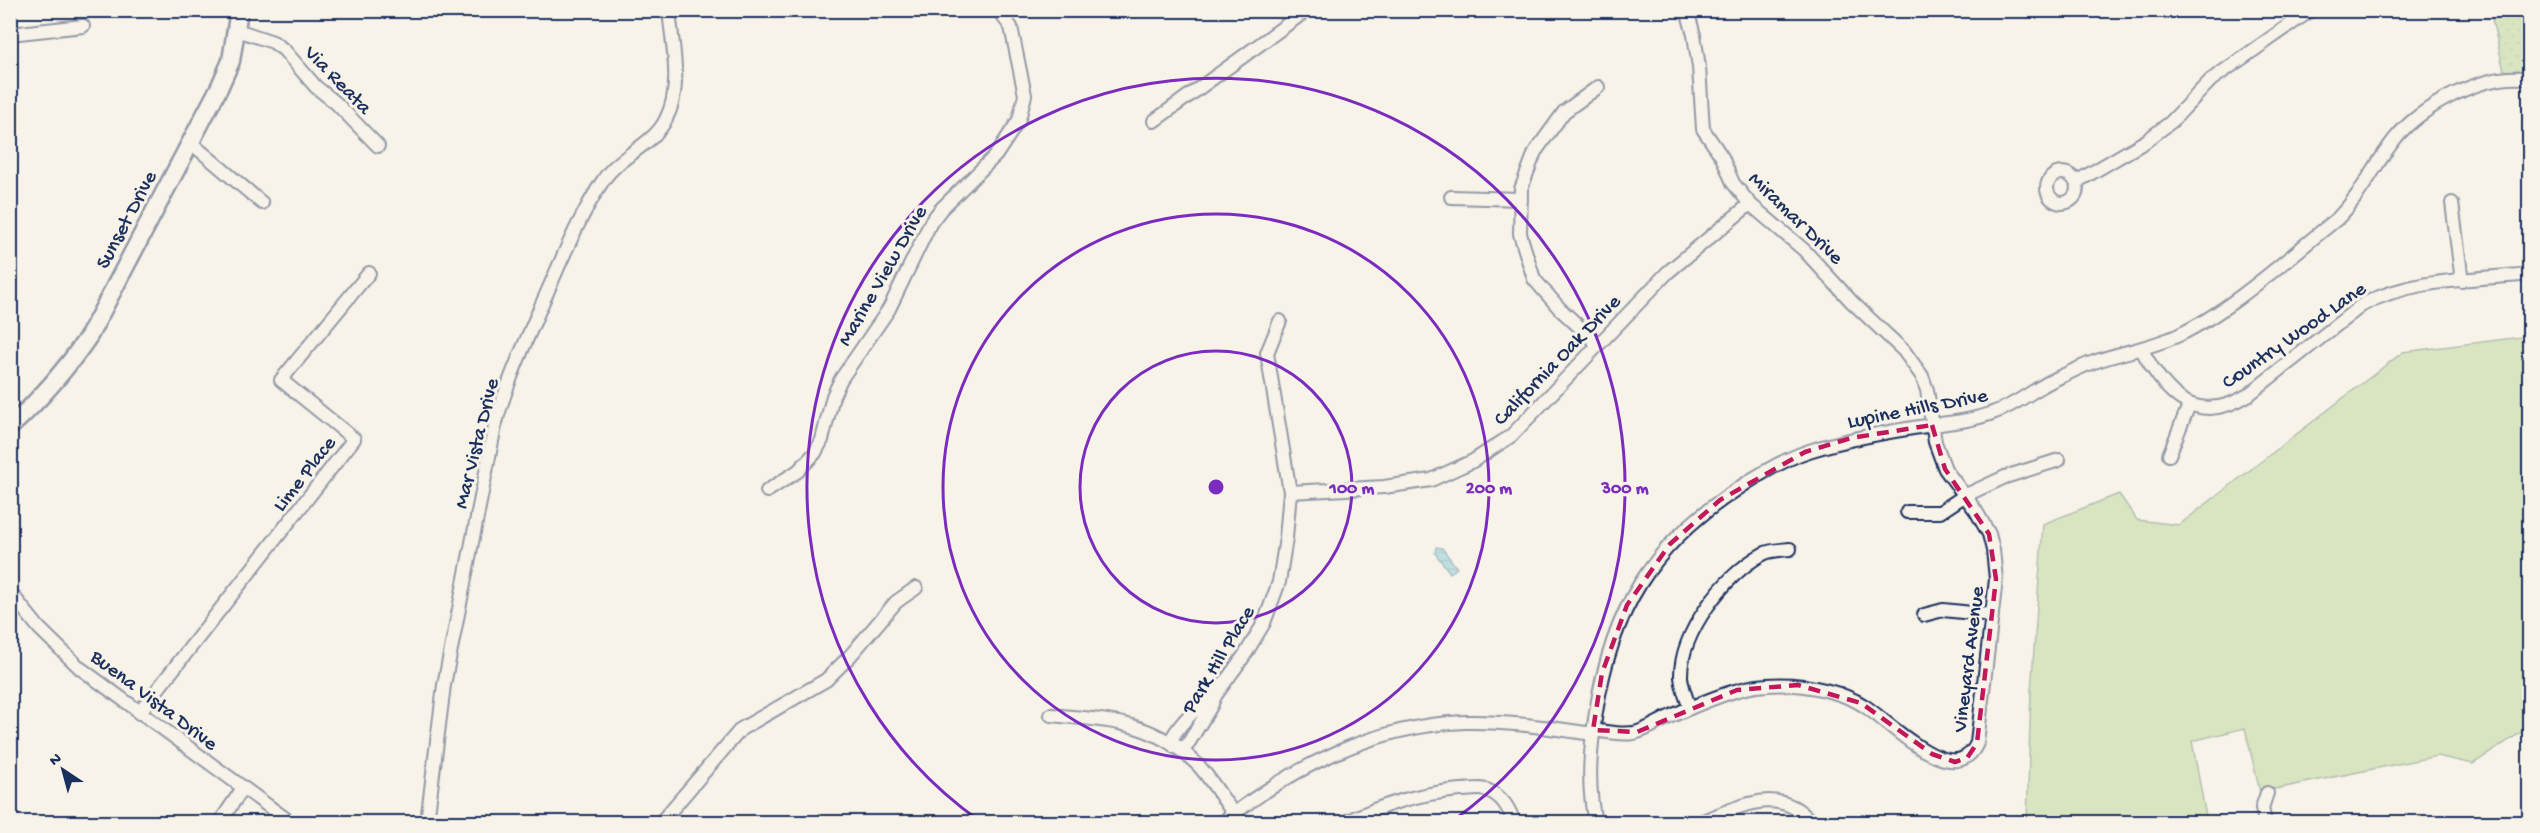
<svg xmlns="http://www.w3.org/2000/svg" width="2540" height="833" viewBox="0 0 2540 833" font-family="'Gochi Hand',sans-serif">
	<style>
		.grass { fill: #b2d691; stroke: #668278; stroke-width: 1.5 }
		.park { fill: url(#park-dots); stroke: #668278; stroke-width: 1.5 }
		.water { fill: url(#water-rules); stroke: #548aa8; stroke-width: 1.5 }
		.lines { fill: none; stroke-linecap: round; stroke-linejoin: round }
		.minor-casing { stroke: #1b2f5e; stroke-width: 16 }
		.major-casing { stroke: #1b2f5e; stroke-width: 21 }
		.minor { stroke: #f7f3e8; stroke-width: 12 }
		.major { stroke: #f7f3e8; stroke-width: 16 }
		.marked { fill: none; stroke: #c2185b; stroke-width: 4.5; stroke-dasharray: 12 8; stroke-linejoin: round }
		.ring { fill: none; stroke: #7b2cbf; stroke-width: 3 }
		.labels { text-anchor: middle; stroke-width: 6; stroke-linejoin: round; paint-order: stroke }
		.street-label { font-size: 21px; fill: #1b2f5e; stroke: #f7f3e8 }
		.centre { fill: #7b2cbf; stroke: #f7f3e8; stroke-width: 3 }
		.ring-label { font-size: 18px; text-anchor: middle; font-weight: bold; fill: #7b2cbf; stroke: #f7f3e8; stroke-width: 6; stroke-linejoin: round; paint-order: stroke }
	</style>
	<defs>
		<pattern id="park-dots" width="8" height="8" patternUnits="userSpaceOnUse" patternTransform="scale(1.5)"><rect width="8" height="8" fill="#b2d691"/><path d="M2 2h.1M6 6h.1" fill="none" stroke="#98b87f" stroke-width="1.8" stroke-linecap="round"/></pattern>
		<pattern id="water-rules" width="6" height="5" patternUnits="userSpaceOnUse" patternTransform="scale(1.5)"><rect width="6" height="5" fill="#7ac7d9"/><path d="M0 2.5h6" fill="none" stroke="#63a2b3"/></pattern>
	</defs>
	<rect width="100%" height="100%" fill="#f7f3e8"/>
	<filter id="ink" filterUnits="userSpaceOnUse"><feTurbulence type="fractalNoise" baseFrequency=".0167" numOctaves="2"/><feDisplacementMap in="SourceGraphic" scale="12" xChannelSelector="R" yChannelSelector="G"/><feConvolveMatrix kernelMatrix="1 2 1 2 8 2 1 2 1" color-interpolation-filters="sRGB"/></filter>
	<g filter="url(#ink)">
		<polygon class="grass" points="2529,336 2529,727 2473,764 2437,756 2260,792 2245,728 2192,741 2207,822 2027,822 2031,691 2043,524 2119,494 2137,520 2179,525 2403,352"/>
		<polygon class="park" points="2490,11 2529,11 2529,78 2506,79"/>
		<polygon class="water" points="1436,547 1442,548 1457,568 1450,573 1435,553"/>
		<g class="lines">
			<g class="minor-casing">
				<g id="minor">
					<polyline points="237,30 273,42 284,50 316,87 336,103 378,146"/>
					<polyline points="10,34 83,26"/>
					<polyline points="1598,87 1564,112 1535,152 1521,189 1520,234 1534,279 1560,309 1598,344"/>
					<polyline points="1154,121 1307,10"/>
					<polyline points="190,142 262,203"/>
					<circle cx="2062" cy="188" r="15"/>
					<polyline points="2076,182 2146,141 2171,122 2211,80 2311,10"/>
					<polyline points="1451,197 1521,199"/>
					<polyline points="2452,203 2462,281"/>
					<path d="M2142,350C2166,395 2196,427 2248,395L2362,305C2412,278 2475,280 2530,274"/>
					<polyline points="2169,455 2189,405"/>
					<polyline points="767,491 798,471 815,453 822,440 833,396 841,379 889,309 931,222 941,209 996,155 1019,120 1025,95 1011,27 998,10"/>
					<polyline points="1290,492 1384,487 1431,480 1473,461 1511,436 1668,272 1750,204"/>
					<polyline points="1907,512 1940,512 1964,496 2005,477 2059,460"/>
					<polyline points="10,592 39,628 80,668 290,822"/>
					<polyline points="1924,615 1943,610 1992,615"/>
					<path d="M1215,696C1198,706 1182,721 1172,738L1175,747H1186L1211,706L1215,696L1246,653L1264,623L1279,582L1286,538L1290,492L1267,353L1280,321"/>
					<path d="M1690,708C1686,698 1682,688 1681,677C1680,633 1725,574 1763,554C1770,550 1782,550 1790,549"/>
					<polyline points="139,713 354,439 281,380 369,273"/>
					<path d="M1051,715C1110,721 1152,720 1198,765C1211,779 1222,798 1234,814"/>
					<path d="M1593,730C1607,732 1620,735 1634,733C1645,731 1657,723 1667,718C1689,708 1712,698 1735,691C1762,682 1797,683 1825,690C1837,693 1852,698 1863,705C1888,720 1955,793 1977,743L1996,579L1993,550L1989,534L1976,511L1945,469L1935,442L1927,390L1922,376L1904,351L1852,302L1804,250L1750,204L1733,183L1722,157L1703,129L1699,67L1694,35L1687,10"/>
					<polyline points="220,822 243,788"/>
					<path d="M427,822L444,685L495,426C506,384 524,346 541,306C560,264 578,218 604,179C620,155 654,145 666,119C683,87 672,45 669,10"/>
					<polyline points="661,822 741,729 826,680 850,656 896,602 916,588"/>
					<path d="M1223,822C1291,768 1375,725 1465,722C1508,721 1550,728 1593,734"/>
					<path d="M1345,822C1383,805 1419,793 1461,790C1470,790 1481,787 1489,791C1503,797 1509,809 1514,822"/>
					<path d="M1595,822C1587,784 1590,751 1596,712C1612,610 1651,545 1739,488C1760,474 1784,459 1809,451C1849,438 1891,431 1933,425C1954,422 1975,420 1995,412C2019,404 2037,386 2060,377C2071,372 2082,366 2094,362C2122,352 2151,348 2179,335C2233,309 2290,256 2337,219C2361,195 2374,166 2394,140C2420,106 2486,71 2530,79"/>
					<path d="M1700,822C1738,808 1779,783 1811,822"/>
					<polyline points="2265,822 2262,808 2267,793"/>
				</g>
			</g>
			<g class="major-casing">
				<path id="major" d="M10,427C42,398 65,371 89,336L219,88L231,61L239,10"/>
			</g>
			<use href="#minor" class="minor"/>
			<use href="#major" class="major"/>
		</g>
	</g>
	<path d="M0 0H2540V833H0ZM1932,425L1945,469L1989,534L1996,579L1977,743L1967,758L1955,762L1932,754L1861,703L1798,685L1737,690L1637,732L1593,730L1602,673L1627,605L1670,544L1720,500L1805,452L1851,438Z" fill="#f7f3e8" fill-opacity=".55" fill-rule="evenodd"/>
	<path class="marked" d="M1932,425L1945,469L1989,534L1996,579L1977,743L1967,758L1955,762L1932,754L1861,703L1798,685L1737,690L1637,732L1593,730L1602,673L1627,605L1670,544L1720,500L1805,452L1851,438Z"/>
	<g class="ring">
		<circle cx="1216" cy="487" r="136"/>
		<circle cx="1216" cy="487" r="273"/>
		<path d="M981 822A409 409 0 1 1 1451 822"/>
	</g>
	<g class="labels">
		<g class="street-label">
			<text transform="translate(339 79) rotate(46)" y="7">Via Reata</text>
			<text transform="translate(1797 217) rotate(44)" y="7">Miramar Drive</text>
			<text transform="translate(125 219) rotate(-62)" y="7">Sunset Drive</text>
			<text transform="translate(881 275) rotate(-60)" y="7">Marine View Drive</text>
			<text transform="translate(2293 334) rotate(-35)" y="7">Country Wood Lane</text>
			<text transform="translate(1556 359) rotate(-46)" y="7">California Oak Drive</text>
			<text transform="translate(1917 407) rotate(-11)" y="7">Lupine Hills Drive</text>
			<text transform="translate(475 443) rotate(-76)" y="7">Mar Vista Drive</text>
			<text transform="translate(303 473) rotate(-52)" y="7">Lime Place</text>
			<text transform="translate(1217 659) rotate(-59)" y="7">Park Hill Place</text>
			<text transform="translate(1967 659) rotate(-83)" y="7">Vineyard Avenue</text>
			<text transform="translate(155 699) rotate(37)" y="7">Buena Vista Drive</text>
		</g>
	</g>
	<circle cx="1216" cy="487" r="9" class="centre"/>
	<g class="ring-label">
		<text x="1352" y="493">100 m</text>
		<text x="1489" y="493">200 m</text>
		<text x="1625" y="493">300 m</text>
	</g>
	<rect width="2540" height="833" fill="none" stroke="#f7f3e8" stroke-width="36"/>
	<rect x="18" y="18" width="2504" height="797" fill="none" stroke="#1b2f5e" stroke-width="2" filter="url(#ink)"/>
	<g transform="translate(63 770) rotate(324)" stroke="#f7f3e8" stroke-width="4.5" paint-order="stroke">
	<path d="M0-4.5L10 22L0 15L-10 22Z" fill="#1b2f5e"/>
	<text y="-9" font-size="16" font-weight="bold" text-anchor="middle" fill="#1b2f5e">N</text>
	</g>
</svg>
